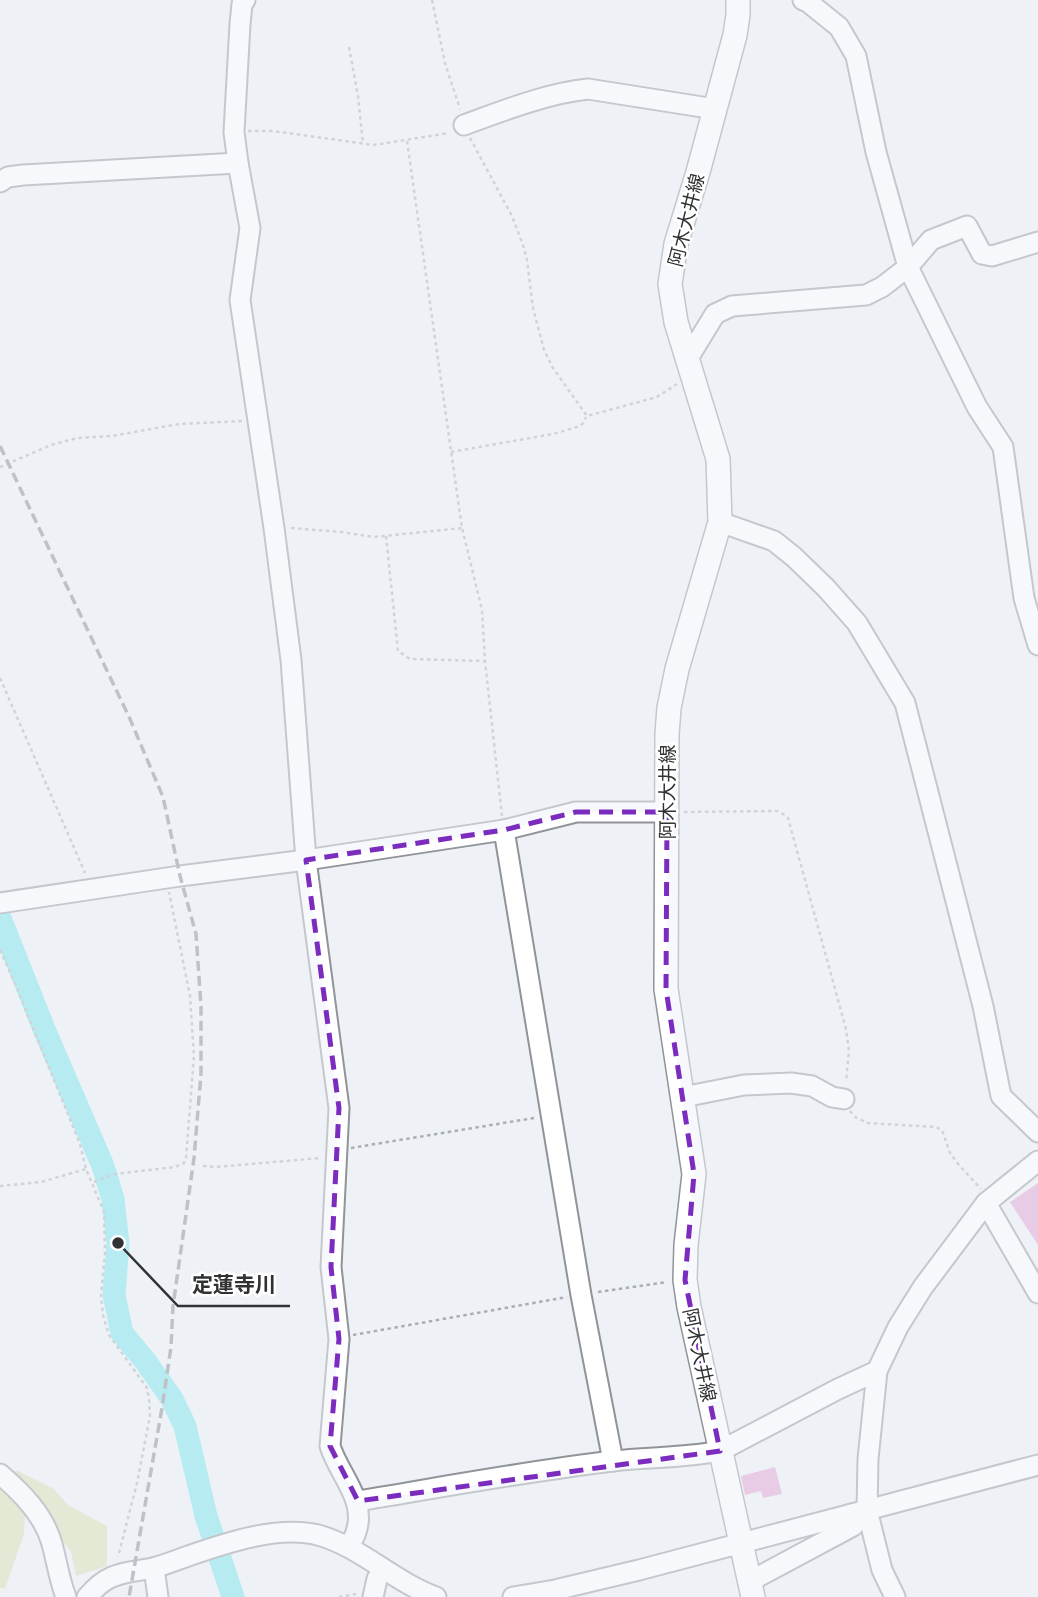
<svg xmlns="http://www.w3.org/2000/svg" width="1038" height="1597" viewBox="0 0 1038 1597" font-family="'Asap Condensed','Noto Sans JP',sans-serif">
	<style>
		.green { fill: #d6dda8 }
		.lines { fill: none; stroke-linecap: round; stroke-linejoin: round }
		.river { stroke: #72e5e8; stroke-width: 23 }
		.building { fill: #e09bcd }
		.minor-casing { stroke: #909398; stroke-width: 23 }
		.major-casing { stroke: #909398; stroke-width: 26 }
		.path { stroke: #aaadb1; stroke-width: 2.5; stroke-dasharray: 3.5 3.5; stroke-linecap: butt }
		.minor { stroke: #fff; stroke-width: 19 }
		.major { stroke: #fff; stroke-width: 23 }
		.rail { stroke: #838589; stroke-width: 3.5; stroke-dasharray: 10 5; stroke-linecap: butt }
		.marked { fill: none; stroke: #7b2cbf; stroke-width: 5; stroke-dasharray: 14 9; stroke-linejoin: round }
		.labels { text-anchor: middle; stroke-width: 5; stroke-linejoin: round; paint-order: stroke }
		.street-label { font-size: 19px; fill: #313234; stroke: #fff }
		.leader { fill: none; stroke: #313234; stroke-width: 2.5 }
		.callout-dot { fill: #313234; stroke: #fff; stroke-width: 2.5 }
		.callout-label { font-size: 21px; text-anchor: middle; font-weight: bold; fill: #313234; stroke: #fff; stroke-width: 5; stroke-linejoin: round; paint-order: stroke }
	</style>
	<rect width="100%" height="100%" fill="#eef2f7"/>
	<polygon class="green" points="18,1471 53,1488 68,1505 107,1526 107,1566 76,1576 71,1552 45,1518 25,1514 24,1534 5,1589 0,1588 0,1472"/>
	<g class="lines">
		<polyline class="river" points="0,918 44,1029 103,1166 113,1199 118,1243 114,1295 122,1333 146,1362 172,1399 185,1426 206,1516 233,1597"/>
	</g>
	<g class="building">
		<polygon points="1038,1183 1038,1245 1010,1202"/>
		<polygon points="775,1467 782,1494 763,1498 761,1491 745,1495 741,1476"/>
	</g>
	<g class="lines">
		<g class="minor-casing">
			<g id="minor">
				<path d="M245,0L242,4L240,24L234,132L238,163L250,228L240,300L274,528L291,660L306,860L339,1108L331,1267L339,1339L330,1446C339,1475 367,1500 356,1532C355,1537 351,1542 348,1547"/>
				<polyline points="803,0 808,2 839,27 856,56 876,152 908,267 977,407 1003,447 1024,598 1038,645"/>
				<path d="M464,125C502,111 548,93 588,89L715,109"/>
				<polyline points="0,182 8,177 23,175 238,163"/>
				<polyline points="687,360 715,314 732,306 866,295 882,287 908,267 931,240 967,226 982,254 992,256 1038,242"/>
				<polyline points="720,522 774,541 794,557 826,588 857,623 905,703 983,1006 1001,1096 1038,1132"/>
				<polyline points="504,830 581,1295 613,1461"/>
				<polyline points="0,903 180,876 306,860 504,830 576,812 667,812"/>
				<polyline points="683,1097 744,1085 791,1083 812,1086 832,1097 844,1099"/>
				<polyline points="986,1203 1038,1293"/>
				<path d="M0,1474C22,1493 44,1515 52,1544C57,1562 59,1579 66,1597"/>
				<path d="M358,1501C443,1487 528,1471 613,1461C649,1457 685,1458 720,1451L838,1389L877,1371"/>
				<polyline points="154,1568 158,1597"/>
				<polyline points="750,1580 756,1578 853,1526 851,1514"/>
				<path d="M87,1597C94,1589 102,1581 112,1577C125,1571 139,1571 153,1568C165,1565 177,1560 188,1556C226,1543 278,1525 318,1535C361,1547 394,1582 436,1597"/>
				<polyline points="373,1597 377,1579 383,1569"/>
				<polyline points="513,1597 555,1590 639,1570 1038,1465"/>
				<polyline points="895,1597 882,1570 867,1510 868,1459 877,1371 898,1327 923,1287 986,1203 1038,1161"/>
			</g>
		</g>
		<g class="major-casing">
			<polyline id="major" points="738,0 738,15 735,35 698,172 676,244 670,284 676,322 718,459 720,522 677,669 669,708 667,734 666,989 694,1174 686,1245 685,1280 689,1307 753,1597"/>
		</g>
		<g class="path">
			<polyline points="432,0 445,63 460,109"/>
			<polyline points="349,47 358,96 363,144"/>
			<polyline points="248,131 273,131 374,145 449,133"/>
			<polyline points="470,138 512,216 523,245 527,260 533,308 544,350 553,368 587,416 657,397 677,384"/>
			<polyline points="407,141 462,528 482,610 485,661 502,816"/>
			<polyline points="451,452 553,434 580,426 584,422 586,417"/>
			<polyline points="0,467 51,445 77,438 112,436 179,424 244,421"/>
			<polyline points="291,528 341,532 374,537 462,528"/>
			<polyline points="386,536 398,651 410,659 485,661"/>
			<polyline points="0,678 85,873"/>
			<polyline points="684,812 777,811 785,815 788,818 846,1029 849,1051 846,1082"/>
			<polyline points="0,950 14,981 80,1144 86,1169 104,1212 105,1253 101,1296 103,1315 109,1335 147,1388 149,1399 150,1416 137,1483 118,1557"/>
			<polyline points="850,1111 855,1117 868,1123 936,1127 942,1130 950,1153 959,1165 981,1189"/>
			<polyline points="351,1148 534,1118"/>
			<polyline points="203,1166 216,1167 320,1158"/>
			<polyline points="94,1182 115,1174 175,1167 184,1163 186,1158 194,1056 190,996 169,892"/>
			<polyline points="0,1186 41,1182 86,1169"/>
			<polyline points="598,1292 667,1282"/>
			<polyline points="353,1335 567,1297"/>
			<polyline points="339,1597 356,1594"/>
		</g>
		<use href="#minor" class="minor"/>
		<use href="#major" class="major"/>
		<polyline class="rail" points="0,446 130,719 163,797 180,876 196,934 201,1006 201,1074 194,1158 173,1306 171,1347 162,1408 129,1597"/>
	</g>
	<path d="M0 0H1038V1597H0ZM576,812H667L666,989L694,1174L685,1280L720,1451L358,1501L330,1446L339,1339L331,1267L339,1108L306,860L504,830Z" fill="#eef2f7" fill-opacity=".55" fill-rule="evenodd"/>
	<path class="marked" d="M576,812H667L666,989L694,1174L685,1280L720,1451L358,1501L330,1446L339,1339L331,1267L339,1108L306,860L504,830Z"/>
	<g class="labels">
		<g class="street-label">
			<text transform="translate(686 220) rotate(-76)" y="7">阿木大井線</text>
			<text transform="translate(667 792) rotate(-90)" y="7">阿木大井線</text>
			<text transform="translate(700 1355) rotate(78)" y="7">阿木大井線</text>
		</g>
	</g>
	<path class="leader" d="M118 1243L178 1306H290"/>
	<circle class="callout-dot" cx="118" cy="1243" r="7"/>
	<g class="callout-label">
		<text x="234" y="1292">定蓮寺川</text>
	</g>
</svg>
